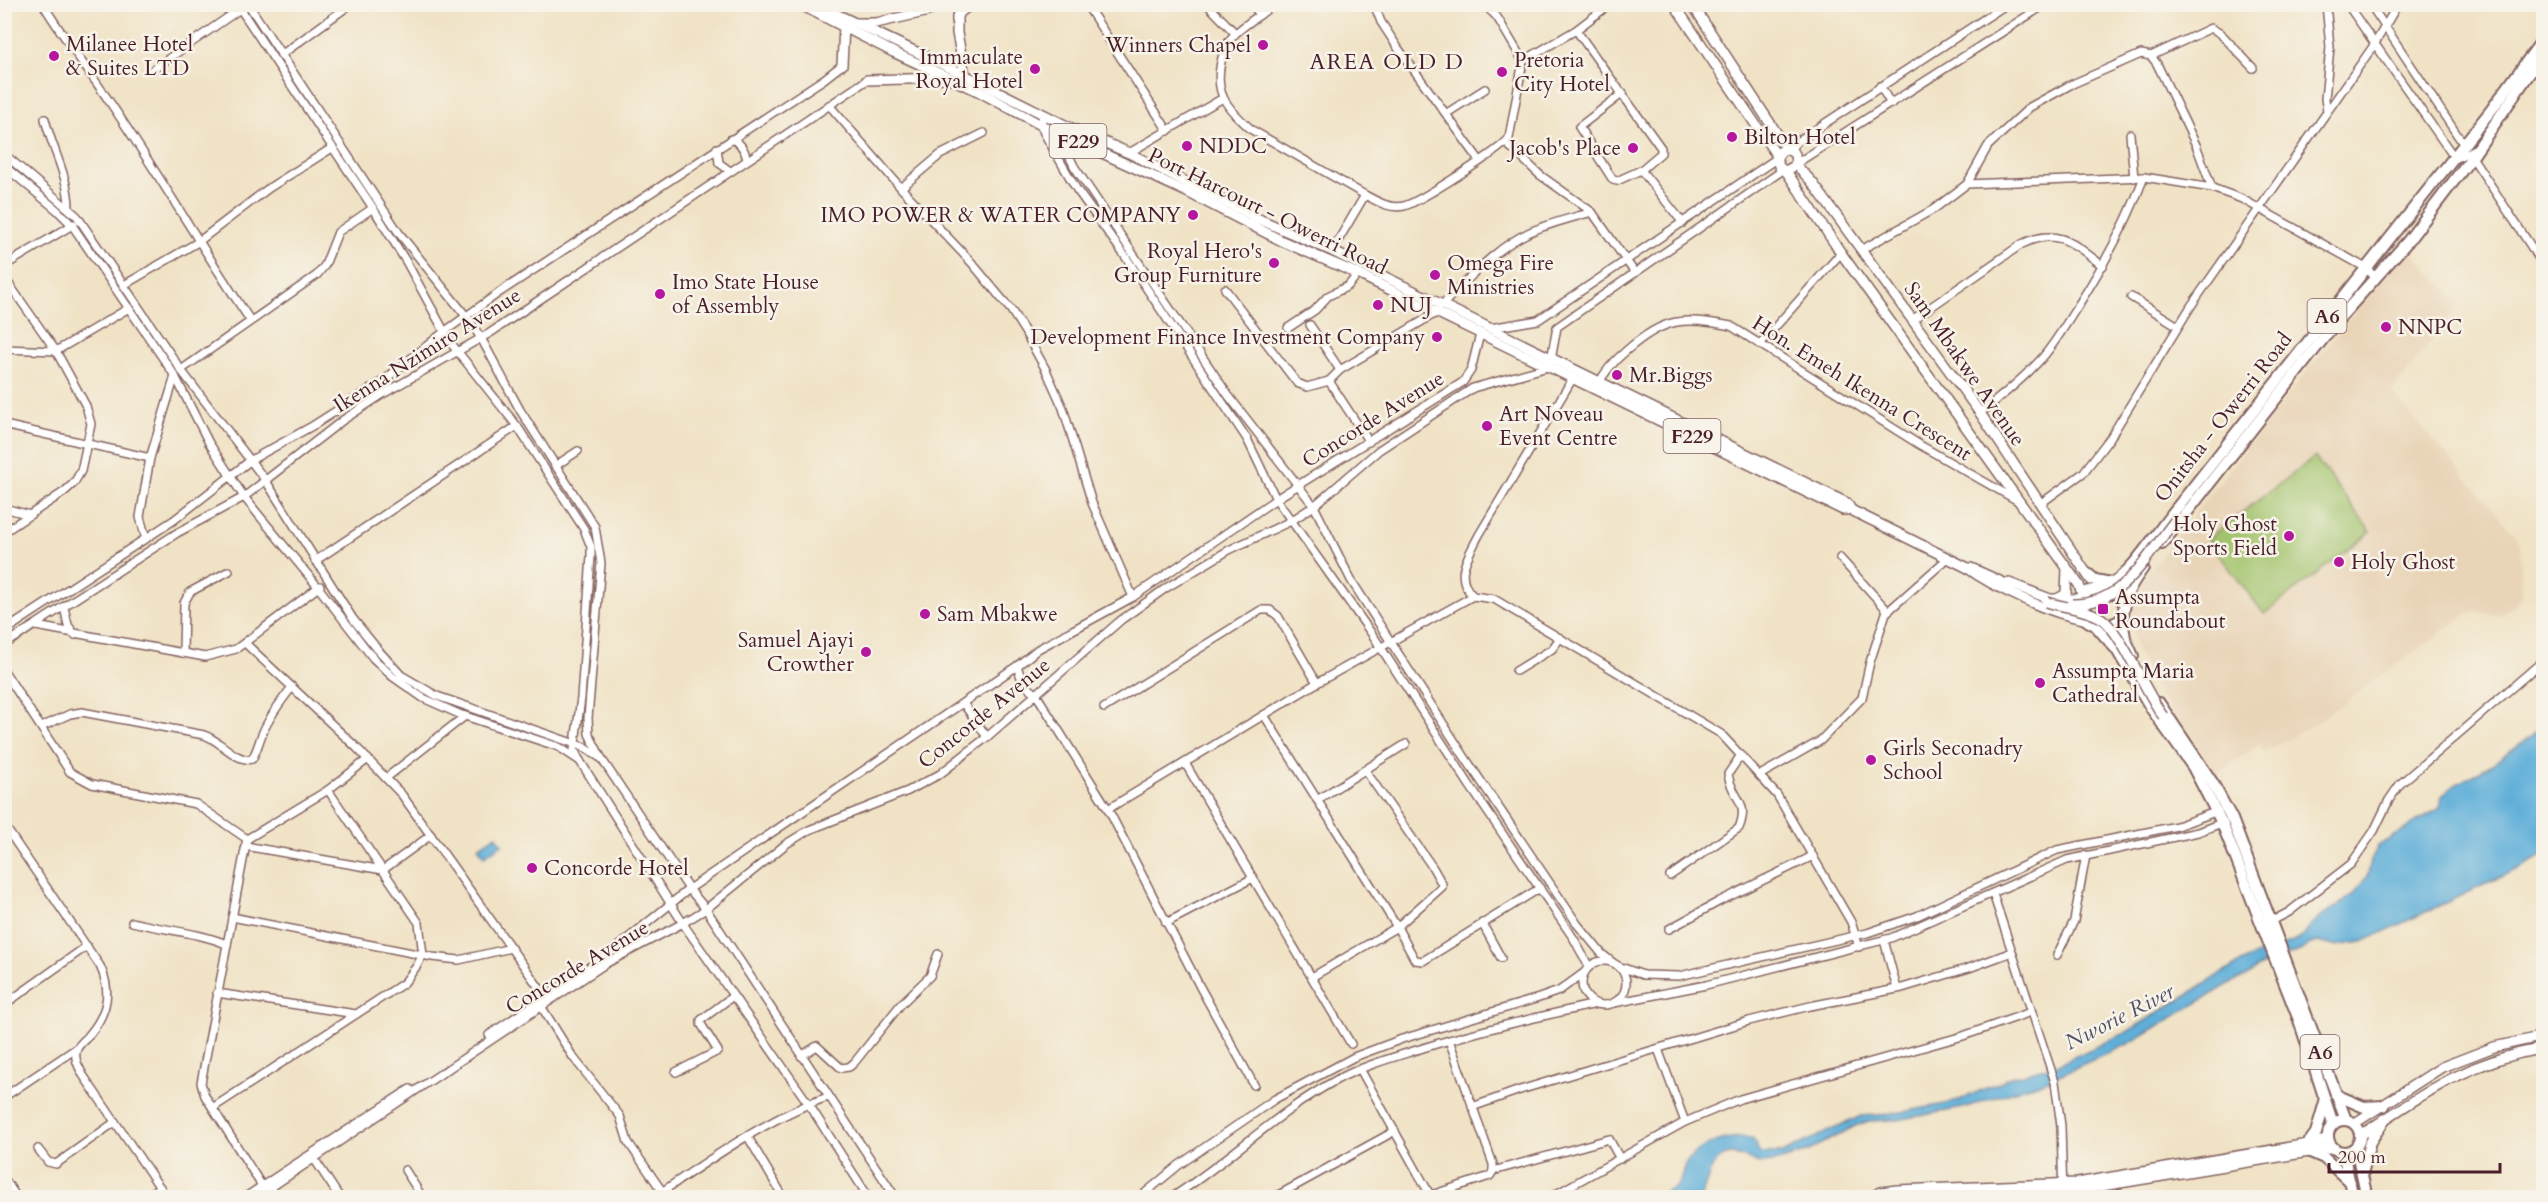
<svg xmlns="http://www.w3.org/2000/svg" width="2548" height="1202" viewBox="0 0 2548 1202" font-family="Cardo,serif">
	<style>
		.built { fill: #e9d4b7 }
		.green { fill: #a2c36c; stroke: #76714c; stroke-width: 1.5 }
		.water { fill: #5eafd9; stroke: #546782; stroke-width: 1.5 }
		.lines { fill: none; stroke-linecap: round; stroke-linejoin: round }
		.minor-casing { stroke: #846361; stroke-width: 10 }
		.major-casing { stroke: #846361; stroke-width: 12 }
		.highway-casing { stroke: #846361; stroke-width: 14 }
		.minor { stroke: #fff; stroke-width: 7 }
		.major { stroke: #fff; stroke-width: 9 }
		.highway { stroke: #fff; stroke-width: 10 }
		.major-bridge-casing { stroke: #846361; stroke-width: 12; stroke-linecap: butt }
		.major-bridge { stroke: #fff; stroke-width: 9 }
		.poi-dot { fill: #b5179e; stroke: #f7f3e8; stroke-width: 2 }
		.labels { text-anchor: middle; stroke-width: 5; stroke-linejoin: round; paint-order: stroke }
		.shield { fill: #f7f3e8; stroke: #7e5f64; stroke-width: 1.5 }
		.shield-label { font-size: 20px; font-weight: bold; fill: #4a1f2b }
		.poi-label { font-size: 21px; fill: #4a1f2b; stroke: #f7f3e8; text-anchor: start }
		.street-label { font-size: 21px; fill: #4a1f2b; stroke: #f7f3e8 }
		.neighbourhood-label { font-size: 22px; letter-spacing: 1.5px; fill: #4a1f2b; stroke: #f7f3e8 }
		.water-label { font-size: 22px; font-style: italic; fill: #515168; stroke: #f7f3e8 }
	</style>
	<rect width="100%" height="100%" fill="#f7f3e8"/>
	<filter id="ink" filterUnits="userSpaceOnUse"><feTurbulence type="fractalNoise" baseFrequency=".0167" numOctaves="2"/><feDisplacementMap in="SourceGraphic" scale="12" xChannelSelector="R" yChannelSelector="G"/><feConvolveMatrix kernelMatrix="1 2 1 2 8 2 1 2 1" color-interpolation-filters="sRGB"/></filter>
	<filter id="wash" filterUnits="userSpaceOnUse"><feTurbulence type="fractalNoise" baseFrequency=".008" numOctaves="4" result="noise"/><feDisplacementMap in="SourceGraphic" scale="24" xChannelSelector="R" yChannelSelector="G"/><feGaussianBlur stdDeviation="1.35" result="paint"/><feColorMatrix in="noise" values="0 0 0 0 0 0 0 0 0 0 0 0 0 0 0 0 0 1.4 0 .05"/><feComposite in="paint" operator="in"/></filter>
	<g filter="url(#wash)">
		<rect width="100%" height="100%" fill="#f0e2c5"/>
		<polygon class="built" points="2409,249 2460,303 2392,392 2517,537 2520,546 2522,596 2514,606 2498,616 2478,612 2468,613 2314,724 2264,752 2259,745 2215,775 2160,695 2144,667 2137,651 2133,629 2132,609 2136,593 2145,577 2339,331"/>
		<polygon class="green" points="2315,457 2371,532 2264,614 2207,539"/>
		<g class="water">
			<path d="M2543,727V855L2526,865L2362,942L2334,946L2318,942L2310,944L2302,950L2260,966L2246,977L2236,980L2128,1044L2048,1080L1963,1108L1897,1120L1869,1121L1855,1126L1805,1153L1774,1162L1760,1163L1732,1154L1726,1155L1717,1160L1711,1169L1701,1197L1654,1198C1661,1192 1669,1191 1675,1187C1684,1180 1681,1170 1687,1161C1701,1143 1730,1135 1752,1138L1760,1153H1782L1861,1116L1892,1114L1955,1102L2011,1077L2057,1065L2127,1032L2217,976L2260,953L2298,940L2306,933L2312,923L2353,895L2368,875L2371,860L2378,846L2439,808L2442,796L2455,785L2492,764Z"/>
			<polygon points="496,835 502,844 484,856 478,847"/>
		</g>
	</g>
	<g filter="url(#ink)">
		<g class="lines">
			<g class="minor-casing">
				<g id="minor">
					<path d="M43,4C63,37 86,67 107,98C157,171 201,247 250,320"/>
					<polyline points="237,4 373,208 407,263 450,342 517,426 584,529 591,547 591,556 581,698 574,750 580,761 686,928 808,1103 869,1198"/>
					<polyline points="248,4 399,233 466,316 481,338 520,410 595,527 601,563 588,718 589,734 603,761 689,889 706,909 896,1198"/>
					<polyline points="1086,4 1168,131"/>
					<polyline points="1207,4 1235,33"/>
					<polyline points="1252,4 1260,15"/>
					<path d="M1274,4C1262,14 1248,22 1236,33C1221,46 1214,80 1224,99C1230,111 1242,121 1252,130L1365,195C1378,202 1390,209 1404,206C1417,203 1503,149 1509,138L1523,61L1497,17L1484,4"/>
					<polyline points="1374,4 1381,22 1398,48 1480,161"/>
					<polyline points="2326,4 2330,47 2325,99 2327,111"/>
					<polyline points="2347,4 2454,157 2459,157 2476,148"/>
					<polyline points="2370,4 2464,145"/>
					<polyline points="929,11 938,4"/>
					<polyline points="1491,11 1500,4"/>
					<polyline points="957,16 973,4"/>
					<polyline points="1576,30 1661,148 1661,153 1641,170 1617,181 1613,180 1579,127 1623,93"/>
					<polyline points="281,55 351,4"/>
					<polyline points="2151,56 2211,28 2221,34 2253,68"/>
					<polyline points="1523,61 1576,30 1610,4"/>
					<polyline points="152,70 240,9"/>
					<polyline points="1880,86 1891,104"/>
					<polyline points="829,105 901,188 972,263 1011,310 1025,332 1046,370 1063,408 1092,503 1133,597"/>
					<polyline points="1447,113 1485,89"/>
					<polyline points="1043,115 1041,125 1044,133 1077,190 1125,256 1247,439 1276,499 1374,637 1470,786 1574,939 1589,967"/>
					<path d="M45,119C52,149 69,177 69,208"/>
					<polyline points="1062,132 1065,147 1074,166 1228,395 1314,506 1351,580 1464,756 1578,925 1602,954 1612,962"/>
					<polyline points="2130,134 2134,178"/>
					<path d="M731,139C741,142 745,150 747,160"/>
					<polyline points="1506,143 1540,175 1592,212 1635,273"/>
					<polyline points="717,148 719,163 730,171"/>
					<polyline points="1791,150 1795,143 2007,4"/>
					<polyline points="1129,153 1223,98"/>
					<polyline points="4,154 77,216 181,370 266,481 353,619 379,651 401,675 437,696 584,747 599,757"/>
					<polyline points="2472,157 2544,266"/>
					<polyline points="1797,163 2046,4"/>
					<polyline points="4,166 57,210 72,225 175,376 209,443 244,497 318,587 373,658 393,677 423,698 459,714 559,747 580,761"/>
					<polyline points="1641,170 1683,223"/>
					<polyline points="901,188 940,155 984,133"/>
					<polyline points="2212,188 2242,199 2366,268 2375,277"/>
					<polyline points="1861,250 1934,209 1967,184 1988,146 2030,107 2070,85 2141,54 2151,56 2157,64 2196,145 2212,188 2144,177 1967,184"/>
					<polyline points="1332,251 1365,195"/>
					<polyline points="4,266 74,224"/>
					<polyline points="4,277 56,351 86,406 91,424 81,471 74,483 64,492 4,532"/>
					<polyline points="124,285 198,242 269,188 332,148"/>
					<polyline points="1225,289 1297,383 1307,387 1329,381 1369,442"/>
					<polyline points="2131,297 2178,326"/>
					<path d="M1441,306C1468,280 1496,247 1530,232C1550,223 1572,218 1592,212"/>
					<path d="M1912,320L2022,244C2058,226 2075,245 2103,266"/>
					<polyline points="1310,325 1340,370"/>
					<polyline points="1288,328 1315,310 1328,296 1348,286 1358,274"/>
					<polyline points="1490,328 1538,320 1776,159"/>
					<polyline points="1761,343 1841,253"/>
					<polyline points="4,349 56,351 129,308"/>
					<polyline points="1551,360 1557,327 1783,170"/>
					<polyline points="181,370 317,275 325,265 338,232 373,208"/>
					<path d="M1573,378L1479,535C1468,557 1453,576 1473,596L1494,599L1721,734L1777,795L1851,922L1859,947"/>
					<polyline points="1329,381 1340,370 1436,313"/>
					<path d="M1598,385C1605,370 1615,360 1627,350C1665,317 1683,317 1731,326L1920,445L2018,501"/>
					<path d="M1980,413C2002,396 2023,379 2042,358C2056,342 2067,322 2079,304C2105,263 2127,223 2144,177"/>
					<polyline points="4,425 150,458"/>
					<polyline points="555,466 578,451"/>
					<polyline points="2040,504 2083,473 2110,438 2191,306 2374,45 2398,4"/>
					<polyline points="4,508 30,515"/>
					<polyline points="146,539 140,517 150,458 175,376"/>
					<polyline points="1840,558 1888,611"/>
					<polyline points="315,561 517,426"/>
					<polyline points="64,607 68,625 75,635"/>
					<polyline points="4,613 13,626"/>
					<polyline points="36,626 205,657 236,649 320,586"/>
					<polyline points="4,631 174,520 251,460 314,425 383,381 444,332 500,292 824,79 842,65"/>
					<polyline points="245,643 356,747 402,795 545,996"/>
					<polyline points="4,645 177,533 244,497 343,420 383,394 490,333 867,80"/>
					<polyline points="183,653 184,603 190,592 229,571"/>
					<polyline points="1017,666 1023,683 1036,694 1108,809 1200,987 1254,1085"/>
					<polyline points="4,671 70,772 92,784 196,804 247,839 201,1083 205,1096 262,1186"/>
					<polyline points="1516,671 1552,649 1560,638"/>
					<polyline points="963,703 987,737"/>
					<polyline points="1104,708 1261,610 1270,610 1278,616 1317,683"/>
					<polyline points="1264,715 1397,927 1415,960 1423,961 1540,888"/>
					<path d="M41,727L70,714L82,712L204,735C220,740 237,763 252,759C257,751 259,741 263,732C270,716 281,701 292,687"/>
					<polyline points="1185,763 1351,1044"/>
					<polyline points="1760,775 1820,741 1862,698 1870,662 1886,613 1948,558"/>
					<polyline points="386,778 465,716"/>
					<polyline points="1317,800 1406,744"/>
					<polyline points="1108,809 1317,683 1473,596"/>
					<path d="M4,825L100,966C112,991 108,1013 89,1035C86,1039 79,1044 77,1049C73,1058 79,1067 83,1075L167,1198"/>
					<polyline points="247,839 328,790 368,759"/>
					<polyline points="245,846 383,870 431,835"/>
					<path d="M1670,876L1739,828C1750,800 1732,800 1728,774L1741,755"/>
					<polyline points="1993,894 2055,1082 2061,1126 2063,1198"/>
					<polyline points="232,917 432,957 459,960 511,948"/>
					<path d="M132,922C163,930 197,932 226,944"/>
					<polyline points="2270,922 2289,912 2351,864 2374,831 2389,800 2400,784 2544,660"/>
					<polyline points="1166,923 1253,878"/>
					<polyline points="1482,923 1501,958"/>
					<polyline points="1669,929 1720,901 1813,856"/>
					<polyline points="1884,940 1897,989"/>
					<polyline points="2057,955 2074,921 2086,855"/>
					<circle cx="1604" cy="983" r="22"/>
					<polyline points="1618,966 1643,975 1679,976 1867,933 1917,916 2057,850 2177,826 2218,811"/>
					<polyline points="1312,977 1397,927 1442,887 1442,884 1433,868 1365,770"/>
					<polyline points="217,993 356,1014"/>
					<polyline points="1614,1003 1706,985 1891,938 2067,860 2198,832 2224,822"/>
					<polyline points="4,1005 87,946"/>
					<polyline points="541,1006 573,1057 620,1116 628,1142 662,1191"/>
					<polyline points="489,1035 610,953 689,889 1017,666 1038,649 1133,597 1276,499 1463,382 1471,370 1480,334"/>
					<polyline points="1658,1049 1685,1122 1740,1099 1963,1036 2031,1012"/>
					<polyline points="801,1056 817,1046 841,1068 849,1067 854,1063 901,1004 930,976 938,954"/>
					<polyline points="1360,1069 1429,1193"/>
					<polyline points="676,1072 718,1051 701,1024 701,1020 733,996"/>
					<polyline points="4,1097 77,1048"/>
					<polyline points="214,1107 404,983 416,967 423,955 419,923 328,790"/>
					<polyline points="1472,1107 1520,1090 1749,1021 1810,1006 1902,988 1969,968 2012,952"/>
					<polyline points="748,1137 784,1198"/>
					<polyline points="38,1149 48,1162 56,1164 115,1122"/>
					<polyline points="313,1157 340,1198"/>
					<polyline points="405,1170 419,1192 419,1198"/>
					<polyline points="1493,1171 1609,1139 1620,1159"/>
					<polyline points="1556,1194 1685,1122"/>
					<polyline points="144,1198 160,1187"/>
					<polyline points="244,1198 410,1089"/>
					<polyline points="255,1198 605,964 683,923 706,909 786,844 809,830 908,791 940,774 987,737 1121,620 1166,588 1229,550 1291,521 1314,506 1379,450 1473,388 1548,367"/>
					<path d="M653,1198C703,1164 772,1115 828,1097"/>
					<polyline points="1139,1198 1179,1165 1275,1099 1354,1057 1402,1039 1539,998 1559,991 1585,972"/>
					<path d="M1171,1198C1229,1161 1277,1112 1338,1079C1365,1065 1395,1057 1423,1048C1480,1030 1538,1017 1596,1004"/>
					<polyline points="1273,1198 1395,1131"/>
					<polyline points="1422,1198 1490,1176 1493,1171 1493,1164 1449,1040"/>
				</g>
			</g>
			<g class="major-casing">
				<g id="major">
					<path d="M799,4L893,52L978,91L1041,125L1185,191L1284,242L1358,274L1843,510H1851L1966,567C1994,588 2050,613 2084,619"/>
					<polyline points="815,4 965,75 1067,126 1129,153 1261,220 1332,251 1847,503 1851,510"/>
					<polyline points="1674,4 1777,156"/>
					<polyline points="1692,4 1787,149 1795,154 1796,165 1786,171 1780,168 1776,159 1781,151 1787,149"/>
					<polyline points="957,16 957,33 965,75"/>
					<polyline points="857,23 876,23 929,11"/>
					<polyline points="842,65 844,26"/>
					<polyline points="867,80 945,78"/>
					<polyline points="1796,165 1812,182 1980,413 2091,580"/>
					<polyline points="1786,171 1841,253 2067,568 2079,585 2082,594"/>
					<polyline points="1971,568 2013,587"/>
					<polyline points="2009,583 2050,599 2078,599"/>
					<polyline points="2057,599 2066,594 2067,568"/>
					<polyline points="2355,1123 2442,1067 2494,1047 2544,1036"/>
					<path d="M2361,1135C2425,1093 2465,1062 2544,1048"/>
					<polyline points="4,1180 16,1198"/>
					<polyline points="1869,1198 1881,1192 1897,1190 2077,1183 2308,1144 2327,1140 2328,1136"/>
					<polyline points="1911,1198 2077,1190 2334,1148"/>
				</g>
			</g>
			<g class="highway-casing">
				<g id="highway">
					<polyline points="2162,544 2337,321 2408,241 2472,157 2544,52"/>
					<polyline points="2088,574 2095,580 2111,583"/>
					<path d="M2105,588C2131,575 2154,536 2172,514L2492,109L2544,38"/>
					<path d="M2123,602C2111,585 2098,587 2082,594L2077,607C2085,626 2105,631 2122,619C2127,593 2127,590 2143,568"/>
					<polyline points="2122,619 2125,638 2133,656"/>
					<polyline points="2095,625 2117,650 2151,708 2193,767 2222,823 2299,1020 2333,1124"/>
					<polyline points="2159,703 2212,782 2232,819 2346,1120"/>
					<polyline points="2336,1095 2364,1107 2384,1106"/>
					<circle cx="2344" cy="1136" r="16"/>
					<polyline points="2308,1144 2316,1133 2325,1102"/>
					<polyline points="2356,1148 2367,1198"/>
					<polyline points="2308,1151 2324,1158 2350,1182"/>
					<polyline points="2343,1152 2353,1198"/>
					<polyline points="2362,1174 2370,1142 2384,1120"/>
				</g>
			</g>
			<use href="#minor" class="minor"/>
			<use href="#major" class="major"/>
			<use href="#highway" class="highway"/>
			<g class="major-bridge-casing">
				<g id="major-bridge">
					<path d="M2047,602C2065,608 2085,608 2101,618C2120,630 2146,693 2163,716"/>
					<path d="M2072,604C2124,605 2147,555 2176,519"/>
				</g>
			</g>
			<use href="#major-bridge" class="major-bridge"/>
		</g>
	</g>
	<g class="poi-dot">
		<circle cx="1263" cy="45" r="6"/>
		<circle cx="54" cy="56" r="6"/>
		<circle cx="1035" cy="69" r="6"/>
		<circle cx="1502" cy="72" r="6"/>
		<circle cx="1732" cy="137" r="6"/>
		<circle cx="1187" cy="146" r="6"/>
		<circle cx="1633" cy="148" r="6"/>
		<circle cx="1193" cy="215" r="6"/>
		<circle cx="1274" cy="263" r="6"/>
		<circle cx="1435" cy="275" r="6"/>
		<circle cx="660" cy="294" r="6"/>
		<circle cx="1378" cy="305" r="6"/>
		<circle cx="2386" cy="327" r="6"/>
		<circle cx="1437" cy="337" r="6"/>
		<circle cx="1617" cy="375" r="6"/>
		<circle cx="1487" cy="426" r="6"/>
		<circle cx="2289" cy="536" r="6"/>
		<circle cx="2339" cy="562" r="6"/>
		<rect x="2097" y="603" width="12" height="12" rx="3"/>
		<circle cx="925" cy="614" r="6"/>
		<circle cx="866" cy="652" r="6"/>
		<circle cx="2040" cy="683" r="6"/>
		<circle cx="1871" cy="760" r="6"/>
		<circle cx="532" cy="868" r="6"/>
	</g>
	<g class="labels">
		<g class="shield">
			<rect x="1049.5" y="124" width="57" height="34" rx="4.5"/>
			<rect x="2307.5" y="299" width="39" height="34" rx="4.5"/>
			<rect x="1663.5" y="419" width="57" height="34" rx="4.5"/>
			<rect x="2300.5" y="1035" width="39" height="34" rx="4.5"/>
		</g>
		<g class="shield-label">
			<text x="1078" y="148">F229</text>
			<text x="2327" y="323">A6</text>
			<text x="1692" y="443">F229</text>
			<text x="2320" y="1059">A6</text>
		</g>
		<g class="poi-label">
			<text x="66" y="51">Milanee Hotel<tspan x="66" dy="24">&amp; Suites LTD</tspan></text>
			<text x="1251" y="52" text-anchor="end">Winners Chapel</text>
			<text x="1023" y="64" text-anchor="end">Immaculate<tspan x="1023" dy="24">Royal Hotel</tspan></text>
			<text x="1514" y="67">Pretoria<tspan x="1514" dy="24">City Hotel</tspan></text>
			<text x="1744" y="144">Bilton Hotel</text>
			<text x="1199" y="153">NDDC</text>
			<text x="1621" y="155" text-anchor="end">Jacob's Place</text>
			<text x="1181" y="222" text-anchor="end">IMO POWER &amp; WATER COMPANY</text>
			<text x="1262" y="258" text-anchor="end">Royal Hero's<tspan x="1262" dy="24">Group Furniture</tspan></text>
			<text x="1447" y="270">Omega Fire<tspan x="1447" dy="24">Ministries</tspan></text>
			<text x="672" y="289">Imo State House<tspan x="672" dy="24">of Assembly</tspan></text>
			<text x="1390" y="312">NUJ</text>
			<text x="2398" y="334">NNPC</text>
			<text x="1425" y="344" text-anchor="end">Development Finance Investment Company</text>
			<text x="1629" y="382">Mr.Biggs</text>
			<text x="1499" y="421">Art Noveau<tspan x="1499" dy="24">Event Centre</tspan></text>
			<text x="2277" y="531" text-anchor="end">Holy Ghost<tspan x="2277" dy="24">Sports Field</tspan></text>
			<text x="2351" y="569">Holy Ghost</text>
			<text x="2115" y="604">Assumpta<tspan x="2115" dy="24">Roundabout</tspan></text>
			<text x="937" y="621">Sam Mbakwe</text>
			<text x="854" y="647" text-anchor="end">Samuel Ajayi<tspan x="854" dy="24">Crowther</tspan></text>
			<text x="2052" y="678">Assumpta Maria<tspan x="2052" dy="24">Cathedral</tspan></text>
			<text x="1883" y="755">Girls Seconadry<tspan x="1883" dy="24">School</tspan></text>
			<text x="544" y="875">Concorde Hotel</text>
		</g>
		<g class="street-label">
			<text transform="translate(1268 211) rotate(26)" y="7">Port Harcourt - Owerri Road</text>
			<text transform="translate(427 350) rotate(-32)" y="7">Ikenna Nzimiro Avenue</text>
			<text transform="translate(1965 364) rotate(55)" y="7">Sam Mbakwe Avenue</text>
			<text transform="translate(1862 388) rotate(32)" y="7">Hon. Emeh Ikenna Crescent</text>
			<text transform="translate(2223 417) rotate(-52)" y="7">Onitsha - Owerri Road</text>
			<text transform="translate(1373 419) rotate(-32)" y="7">Concorde Avenue</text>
			<text transform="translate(984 713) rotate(-39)" y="7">Concorde Avenue</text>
			<text transform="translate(577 967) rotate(-31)" y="7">Concorde Avenue</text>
		</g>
		<g class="neighbourhood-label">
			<text x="1387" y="69">AREA OLD D</text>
		</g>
		<g class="water-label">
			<text transform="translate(2119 1016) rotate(-27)" y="8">Nworie River</text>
		</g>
	</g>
	<rect width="2548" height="1202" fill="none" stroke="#f7f3e8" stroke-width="24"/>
	<path d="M2329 1163v9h171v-9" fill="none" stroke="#4a1f2b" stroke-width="3"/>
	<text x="2338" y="1163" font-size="18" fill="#4a1f2b" stroke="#f7f3e8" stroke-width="4.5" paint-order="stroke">200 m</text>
</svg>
